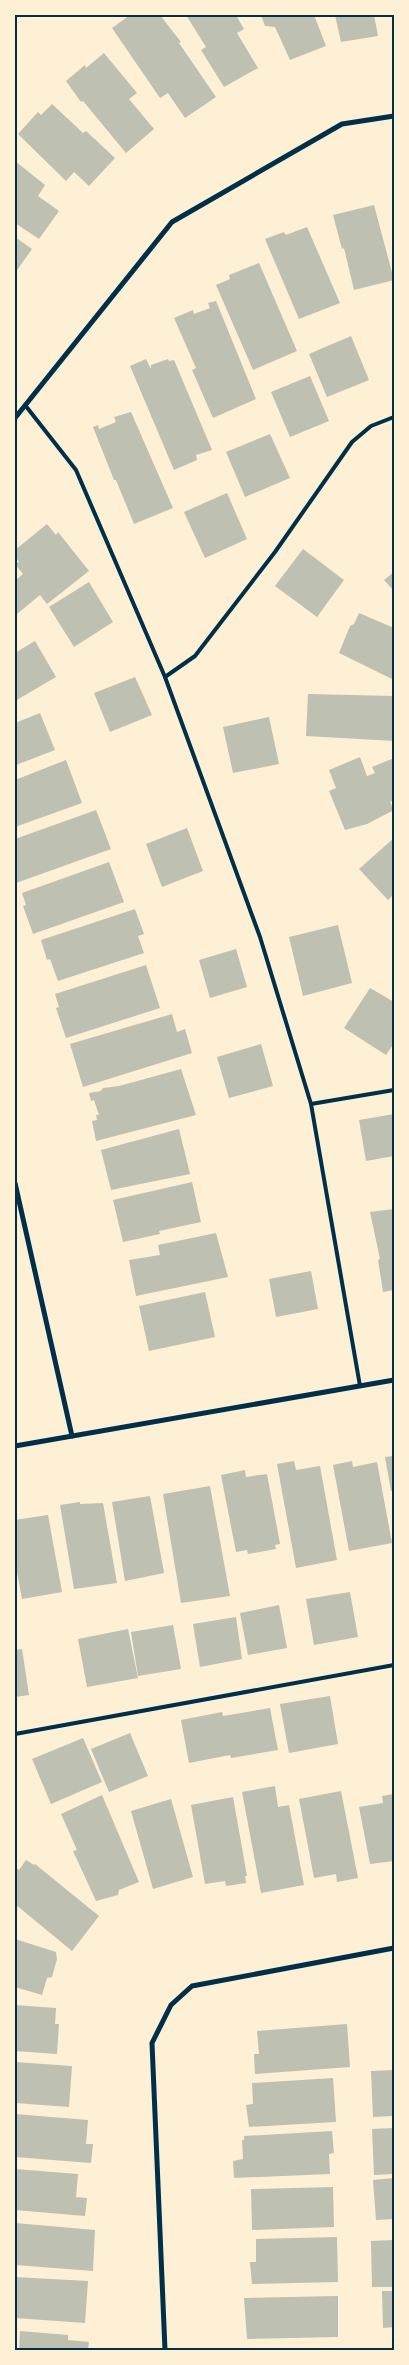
<svg xmlns="http://www.w3.org/2000/svg" width="409" height="2365" viewBox="0 0 409 2365" font-family="Ubuntu,sans-serif">
	<style>
		.building { fill: #bec0b2 }
		.lines { fill: none; stroke-linecap: round; stroke-linejoin: round }
		.service { stroke: #003049; stroke-width: 4 }
		.minor { stroke: #003049; stroke-width: 5 }
		.neatline { fill: none; stroke: #003049; stroke-width: 2 }
	</style>
	<rect width="100%" height="100%" fill="#fdf0d5"/>
	<g class="building">
		<polygon points="130,15 160,15 181,42 179,43 216,97 185,118 168,93 160,98 112,28"/>
		<polygon points="186,15 236,15 244,29 237,33 258,68 224,87 201,50 206,47"/>
		<polygon points="261,15 314,15 326,46 290,60 275,27 265,26"/>
		<polygon points="335,15 374,15 378,36 341,42"/>
		<polygon points="104,53 137,93 129,99 154,129 126,153 83,101 81,102 66,81 85,65 86,68"/>
		<polygon points="52,104 83,133 86,131 115,158 89,186 74,172 66,181 18,134 38,112 41,115"/>
		<polygon points="15,161 45,185 38,196 59,211 39,239 15,223"/>
		<polygon points="374,205 394,280 354,290 344,248 342,249 333,215"/>
		<polygon points="307,227 340,303 299,319 265,239 284,232 286,235"/>
		<polygon points="15,237 32,249 15,273"/>
		<polygon points="259,263 297,351 253,370 216,285 230,279 229,275"/>
		<polygon points="216,301 256,399 213,418 192,370 196,368 174,318 193,310 194,314 210,308 208,303"/>
		<polygon points="351,336 369,380 327,397 309,354"/>
		<polygon points="146,359 151,369 151,365 168,359 169,361 174,360 212,450 196,455 197,460 174,470 130,366"/>
		<polygon points="310,376 329,421 290,437 271,392"/>
		<polygon points="131,412 173,508 134,524 116,480 114,480 93,427 98,425 99,429 116,422 114,417"/>
		<polygon points="270,434 290,478 245,497 226,452"/>
		<polygon points="227,493 247,539 205,558 184,512"/>
		<polygon points="47,524 56,535 58,532 89,571 47,604 40,595 17,614 15,581 23,574 15,564 19,562 15,556 15,550"/>
		<polygon points="303,549 344,580 317,617 275,586"/>
		<polygon points="394,572 394,591 384,580"/>
		<polygon points="89,582 113,622 74,647 49,607"/>
		<polygon points="359,613 394,628 394,680 339,653 350,626 354,624"/>
		<polygon points="35,641 56,677 15,701 15,653"/>
		<polygon points="135,677 152,715 110,732 94,693"/>
		<polygon points="308,694 394,696 394,741 306,736"/>
		<polygon points="40,713 55,750 16,765 17,767 15,768 15,723"/>
		<polygon points="269,717 279,764 233,773 223,727"/>
		<polygon points="360,757 367,776 375,773 372,767 394,758 394,800 390,802 394,810 367,824 345,830 329,791 336,788 329,770"/>
		<polygon points="66,760 82,803 15,827 15,780"/>
		<polygon points="96,810 111,849 16,883 15,839"/>
		<polygon points="187,828 203,871 162,887 146,844"/>
		<polygon points="394,838 394,894 388,900 359,869"/>
		<polygon points="109,862 124,902 33,934 23,906 26,905 22,893"/>
		<polygon points="135,909 144,934 138,936 144,953 58,981 50,959 47,960 41,940"/>
		<polygon points="338,925 352,983 303,996 289,937"/>
		<polygon points="236,949 247,987 210,998 199,960"/>
		<polygon points="146,965 160,1008 66,1038 56,1008 59,1007 55,994"/>
		<polygon points="370,988 394,1002 394,1043 386,1055 344,1028"/>
		<polygon points="172,1014 177,1032 185,1029 192,1053 83,1087 70,1044"/>
		<polygon points="261,1044 273,1086 229,1098 217,1057"/>
		<polygon points="181,1069 196,1115 96,1141 92,1121 97,1120 96,1115 99,1115 94,1100 91,1101 89,1093 101,1091 103,1088 119,1086"/>
		<polygon points="394,1114 394,1156 366,1161 359,1120"/>
		<polygon points="179,1129 190,1174 111,1190 101,1150"/>
		<polygon points="192,1182 201,1222 159,1231 160,1234 123,1242 113,1200"/>
		<polygon points="394,1209 394,1290 383,1292 378,1260 380,1259 370,1212"/>
		<polygon points="216,1233 228,1277 136,1296 129,1260 160,1255 158,1245"/>
		<polygon points="311,1271 318,1309 276,1317 269,1279"/>
		<polygon points="205,1292 215,1337 149,1351 139,1306"/>
		<polygon points="394,1456 394,1490 391,1491 385,1457"/>
		<polygon points="294,1461 296,1470 320,1466 337,1560 296,1568 277,1464"/>
		<polygon points="352,1461 353,1467 377,1462 392,1543 349,1551 333,1465"/>
		<polygon points="245,1470 246,1477 267,1474 280,1544 275,1545 276,1549 248,1554 247,1550 236,1552 221,1475"/>
		<polygon points="210,1486 230,1596 181,1603 163,1494"/>
		<polygon points="150,1496 164,1573 125,1581 112,1502"/>
		<polygon points="80,1502 80,1504 103,1503 117,1583 74,1589 60,1505"/>
		<polygon points="48,1515 62,1592 22,1599 15,1561 15,1520"/>
		<polygon points="350,1592 358,1637 314,1645 306,1599"/>
		<polygon points="279,1605 287,1648 248,1655 240,1613"/>
		<polygon points="236,1617 242,1659 200,1667 193,1624"/>
		<polygon points="173,1625 181,1669 138,1676 131,1632"/>
		<polygon points="128,1629 138,1678 87,1687 78,1639"/>
		<polygon points="22,1649 29,1695 15,1697 15,1650"/>
		<polygon points="330,1696 338,1744 289,1753 280,1704"/>
		<polygon points="270,1708 278,1750 231,1758 230,1755 189,1763 181,1720 222,1712 223,1716"/>
		<polygon points="130,1733 148,1776 109,1792 91,1749"/>
		<polygon points="83,1738 102,1782 51,1804 32,1759"/>
		<polygon points="275,1786 278,1807 289,1805 304,1885 261,1893 242,1792"/>
		<polygon points="341,1791 358,1878 337,1882 336,1874 314,1878 299,1799"/>
		<polygon points="394,1794 394,1861 370,1864 359,1807 383,1803 382,1796"/>
		<polygon points="102,1795 139,1882 119,1890 118,1895 96,1901 73,1851 77,1850 61,1814"/>
		<polygon points="233,1797 247,1876 245,1876 246,1883 226,1886 225,1881 205,1884 191,1805"/>
		<polygon points="171,1799 193,1877 153,1889 131,1811"/>
		<polygon points="26,1860 34,1865 35,1864 99,1916 72,1951 15,1904 15,1867 19,1870"/>
		<polygon points="15,1939 56,1952 57,1959 52,1977 47,1978 42,1995 15,1987"/>
		<polygon points="15,2005 56,2008 55,2024 59,2024 57,2054 15,2051"/>
		<polygon points="347,2024 350,2067 255,2074 254,2054 259,2054 257,2031"/>
		<polygon points="15,2062 72,2066 69,2107 15,2103"/>
		<polygon points="394,2070 394,2116 373,2117 371,2071"/>
		<polygon points="333,2078 336,2122 249,2127 246,2105 253,2104 252,2083"/>
		<polygon points="15,2114 88,2120 86,2144 93,2144 91,2163 15,2157"/>
		<polygon points="394,2128 394,2174 374,2175 372,2129"/>
		<polygon points="332,2131 334,2153 329,2154 330,2174 234,2178 233,2161 243,2159 242,2140 244,2140 244,2136"/>
		<polygon points="15,2169 78,2174 76,2197 87,2198 85,2216 15,2210"/>
		<polygon points="394,2178 394,2219 376,2220 373,2180"/>
		<polygon points="333,2187 334,2227 252,2230 251,2189"/>
		<polygon points="15,2223 95,2230 93,2271 15,2265"/>
		<polygon points="337,2237 338,2282 252,2284 250,2262 256,2262 256,2239"/>
		<polygon points="394,2240 394,2287 372,2287 371,2241"/>
		<polygon points="15,2277 88,2281 85,2323 15,2318"/>
		<polygon points="382,2291 394,2291 394,2327 383,2328"/>
		<polygon points="338,2296 338,2337 247,2339 244,2298"/>
		<polygon points="20,2331 68,2335 68,2340 89,2342 88,2350 19,2350"/>
	</g>
	<g class="lines">
		<g class="service">
			<polyline points="25,405 76,470 165,677 260,937 311,1104 360,1386"/>
			<polyline points="165,677 195,656 275,552 352,442 371,426 394,417"/>
			<polyline points="311,1104 394,1090"/>
			<polyline points="15,1734 394,1665"/>
		</g>
		<g class="minor">
			<polyline points="15,418 172,222 342,124 394,116"/>
			<polyline points="15,1183 72,1436"/>
			<polyline points="15,1446 394,1380"/>
			<polyline points="165,2350 152,2043 171,2005 192,1986 394,1948"/>
		</g>
	</g>
	<rect width="409" height="2365" fill="none" stroke="#fdf0d5" stroke-width="32"/>
	<rect x="16" y="16" width="377" height="2333" class="neatline"/>
</svg>
